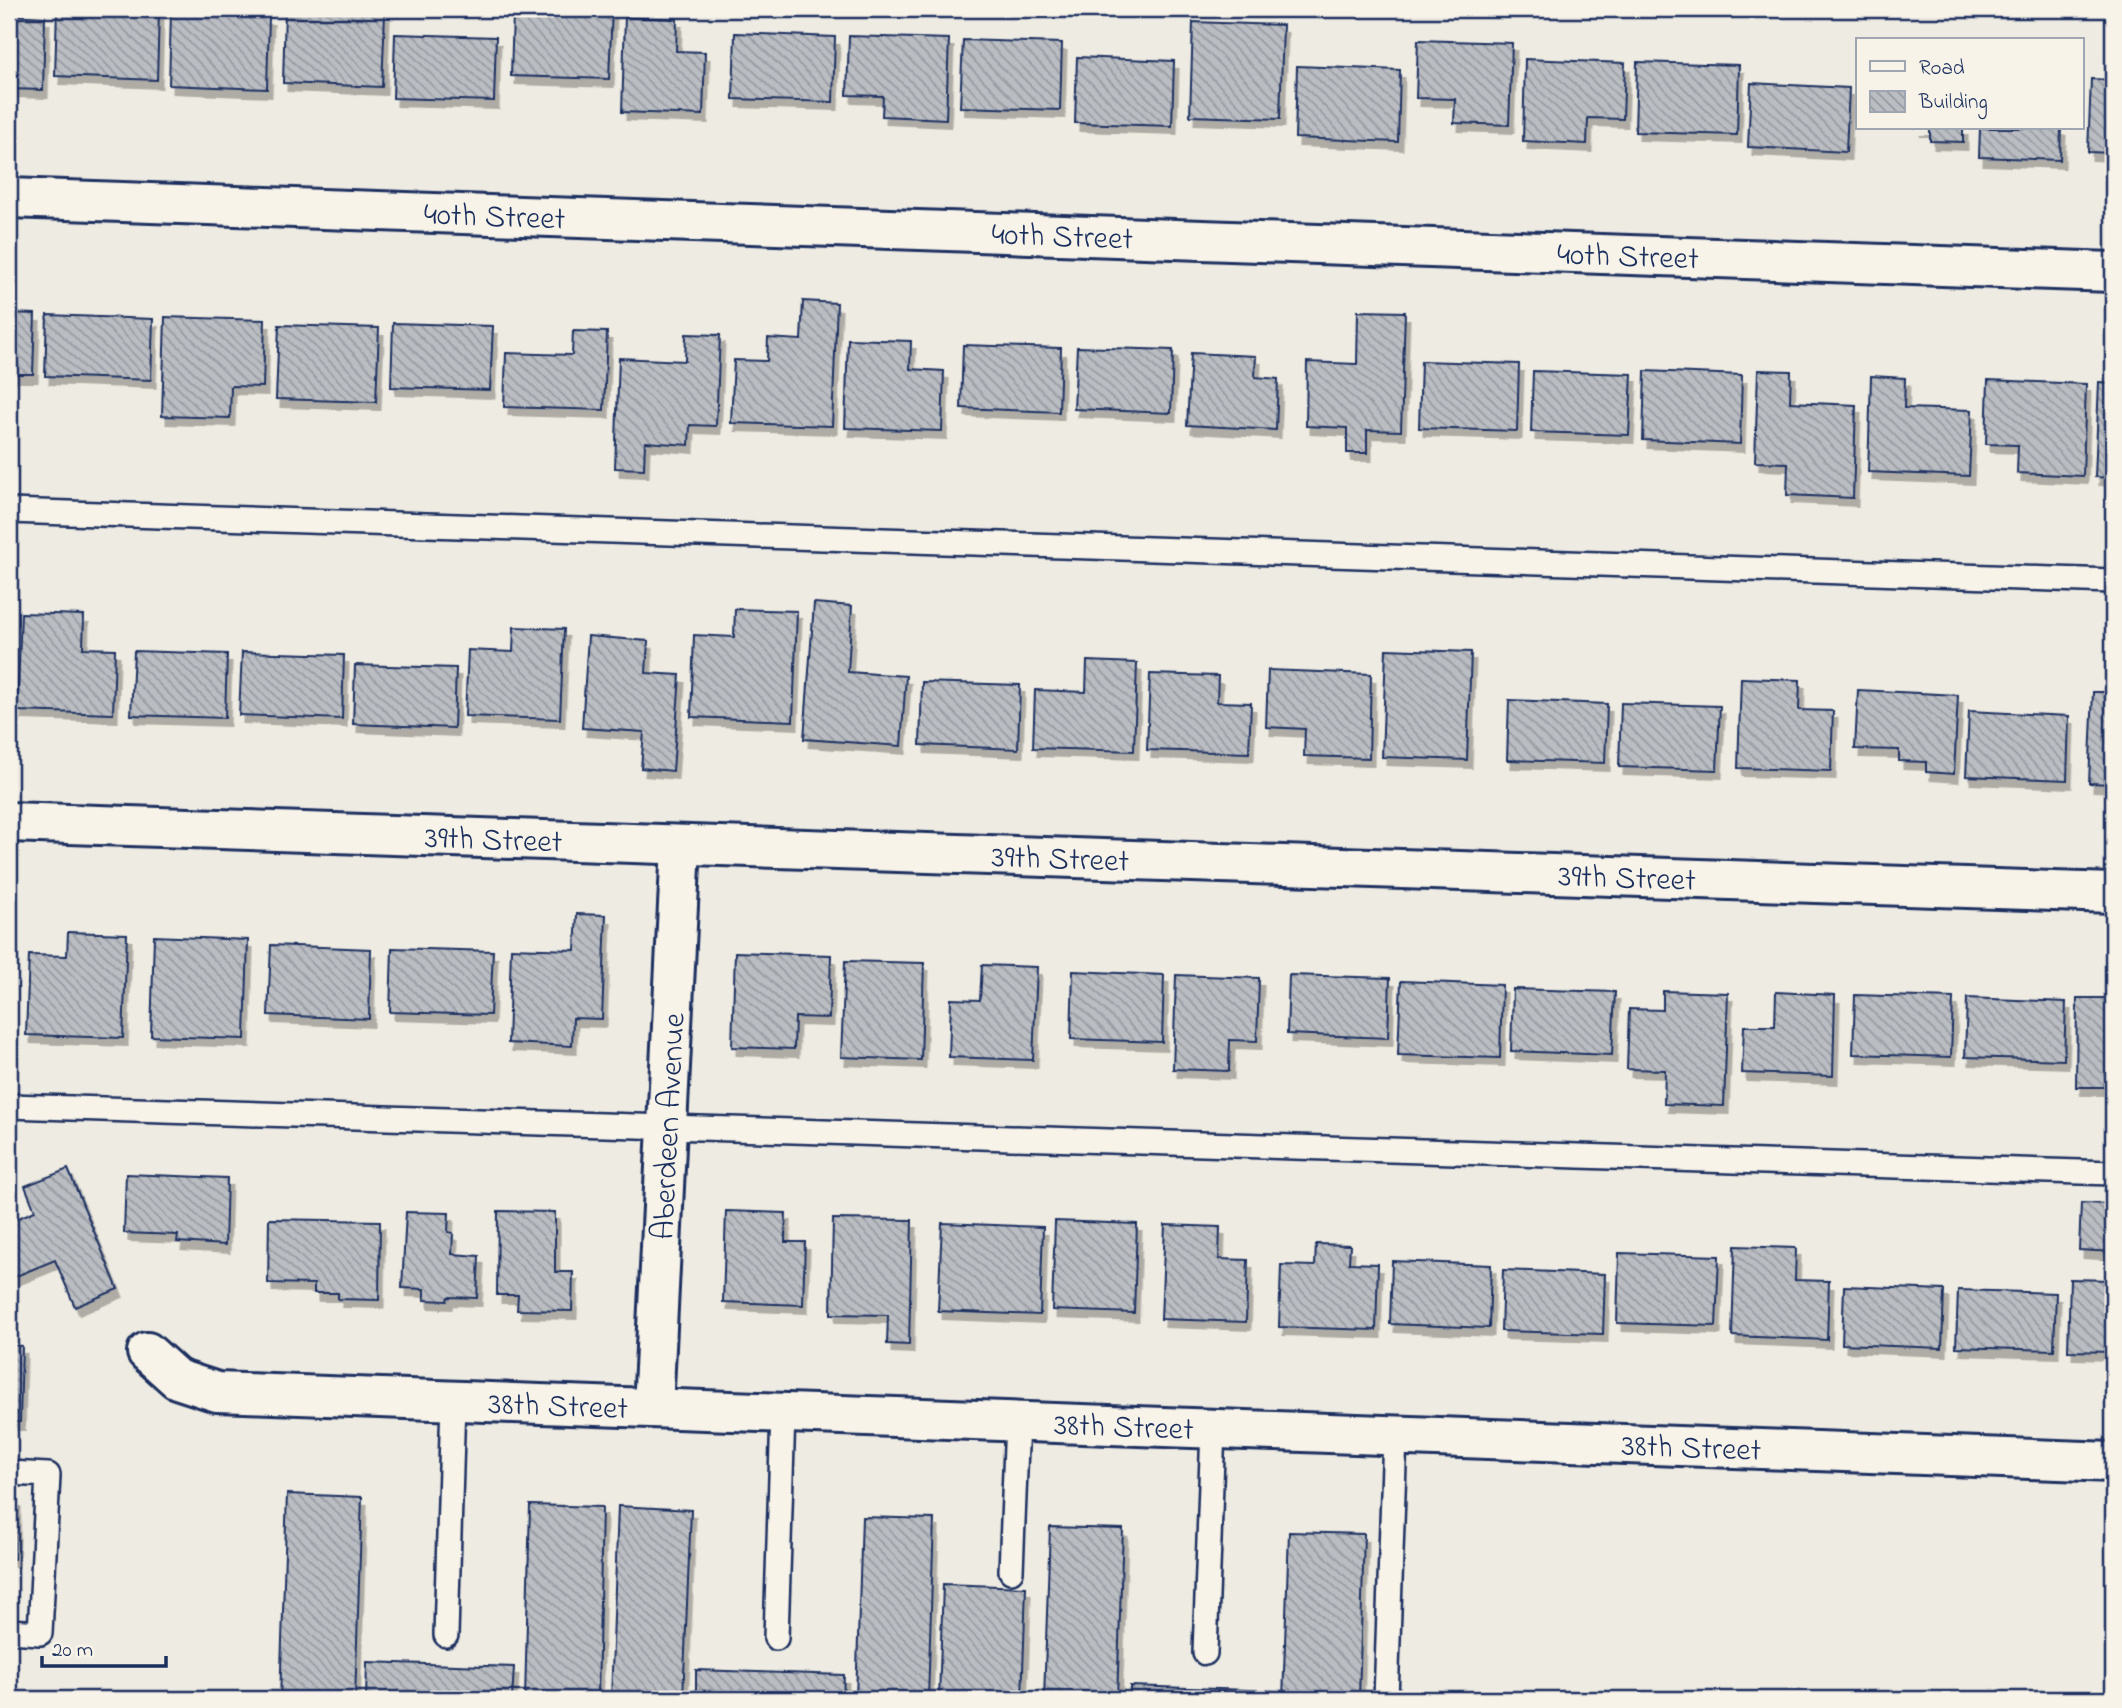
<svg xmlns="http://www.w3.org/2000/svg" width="2122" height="1708" viewBox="0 0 2122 1708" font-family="'Indie Flower',sans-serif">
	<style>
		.building { fill: url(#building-back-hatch); stroke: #1b2f5e; stroke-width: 2; filter: url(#shadow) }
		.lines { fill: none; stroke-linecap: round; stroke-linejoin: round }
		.lane-casing { stroke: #1b2f5e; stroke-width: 28 }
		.street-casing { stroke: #1b2f5e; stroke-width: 44 }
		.lane { stroke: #f7f3e8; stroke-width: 23 }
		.street { stroke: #f7f3e8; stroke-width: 38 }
		.labels { text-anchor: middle; stroke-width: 5; stroke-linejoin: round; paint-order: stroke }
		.street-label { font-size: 32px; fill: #1b2f5e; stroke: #f7f3e8 }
	</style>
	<defs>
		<pattern id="building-back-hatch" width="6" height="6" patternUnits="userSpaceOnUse" patternTransform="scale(1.75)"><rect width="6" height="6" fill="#babdc2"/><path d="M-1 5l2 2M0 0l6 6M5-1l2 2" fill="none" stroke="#969aa1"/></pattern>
		<filter id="shadow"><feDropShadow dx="4.5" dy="8" stdDeviation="0" flood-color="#0004"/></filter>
	</defs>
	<rect width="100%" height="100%" fill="#eeebe2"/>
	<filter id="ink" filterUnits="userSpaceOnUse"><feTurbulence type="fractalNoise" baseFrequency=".0143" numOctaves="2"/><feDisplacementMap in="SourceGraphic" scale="14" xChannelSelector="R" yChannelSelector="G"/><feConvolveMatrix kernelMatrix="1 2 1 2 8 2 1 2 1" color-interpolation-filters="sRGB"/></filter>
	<g filter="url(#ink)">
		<g class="building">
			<polygon points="57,9 159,12 157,80 55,76"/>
			<polygon points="573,9 612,9 609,79 511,76 513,14 573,16"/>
			<polygon points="285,10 385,13 382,87 283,83"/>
			<polygon points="171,13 269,17 267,89 169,85"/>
			<polygon points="9,15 45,17 43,90 9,89"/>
			<polygon points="625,17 677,19 676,51 705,52 703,115 622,112"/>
			<polygon points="1193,22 1283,25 1280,119 1190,116"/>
			<polygon points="735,33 835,37 833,102 733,99"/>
			<polygon points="395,34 496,37 494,101 393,98"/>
			<polygon points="849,36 949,39 946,119 882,116 883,96 847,95"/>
			<polygon points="963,40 1062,43 1060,110 960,107"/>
			<polygon points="1418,40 1512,43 1509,125 1454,123 1455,99 1416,98"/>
			<polygon points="1077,57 1174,61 1172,126 1075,123"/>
			<polygon points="1525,59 1625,63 1623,119 1588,118 1587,144 1523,141"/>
			<polygon points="1637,62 1739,65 1737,135 1635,132"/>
			<polygon points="1297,66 1400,70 1398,142 1295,138"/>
			<polygon points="2091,79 2113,80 2113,153 2088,152"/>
			<polygon points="1751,83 1849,88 1846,152 1748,147"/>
			<polygon points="1915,128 1963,128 1963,142 1930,141 1930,128"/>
			<polygon points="1980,128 2061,128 2060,160 1979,157"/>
			<polygon points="803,301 837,303 832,426 731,423 734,360 767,361 768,338 801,340"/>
			<polygon points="1358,311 1405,312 1401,431 1367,430 1367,453 1347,453 1347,428 1306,426 1307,362 1357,364"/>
			<polygon points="9,313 35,314 33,374 9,374"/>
			<polygon points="47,315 153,319 151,380 45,376"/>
			<polygon points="165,317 265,320 263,387 231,386 230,418 162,416"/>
			<polygon points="393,323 493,326 490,390 391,387"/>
			<polygon points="279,325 379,328 376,402 276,399"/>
			<polygon points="573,331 607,332 604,410 504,407 506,353 572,355"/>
			<polygon points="686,334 720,335 716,426 690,425 689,445 645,442 644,469 615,468 619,358 685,361"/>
			<polygon points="848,339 911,341 910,369 944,371 942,431 845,428"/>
			<polygon points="963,345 1061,348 1059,412 961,408"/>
			<polygon points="1077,347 1173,350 1171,413 1074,409"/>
			<polygon points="1191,353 1256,356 1255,377 1278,379 1276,430 1187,425"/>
			<polygon points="1421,361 1519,364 1517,431 1419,428"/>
			<polygon points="1758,370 1791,371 1790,402 1856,405 1853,498 1787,495 1788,463 1755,462"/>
			<polygon points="1533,371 1632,374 1629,435 1531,432"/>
			<polygon points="1645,371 1742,375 1740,444 1643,440"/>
			<polygon points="1871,376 1905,378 1904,408 1972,410 1969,476 1868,472"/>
			<polygon points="1988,380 2086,384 2083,476 2017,473 2018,445 1986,444"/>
			<polygon points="2099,382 2113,383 2113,478 2095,477"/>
			<polygon points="814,603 852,606 848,672 906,676 901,746 804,739"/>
			<polygon points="735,609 797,611 793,721 691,717 694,635 734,637"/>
			<polygon points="21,613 84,615 83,648 115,649 113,714 17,711"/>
			<polygon points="514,627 564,629 560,719 465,716 468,650 513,652"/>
			<polygon points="588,636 648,641 646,673 680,675 673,771 641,768 644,732 582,728"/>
			<polygon points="1386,649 1471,652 1467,760 1382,757"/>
			<polygon points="134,651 227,654 225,718 131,715"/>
			<polygon points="242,652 344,655 342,719 239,715"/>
			<polygon points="1087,661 1137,663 1134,751 1033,748 1035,690 1086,692"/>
			<polygon points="355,665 456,668 454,728 353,724"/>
			<polygon points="1268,670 1371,674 1369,758 1304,756 1305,729 1266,727"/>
			<polygon points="1150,674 1218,676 1217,702 1251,703 1249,753 1147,750"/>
			<polygon points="1741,678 1800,680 1799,710 1833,711 1831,771 1738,768"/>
			<polygon points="922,682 1020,685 1018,749 920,745"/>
			<polygon points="1858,690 1958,695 1954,774 1926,772 1926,762 1899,761 1899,750 1855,749"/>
			<polygon points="2093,692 2113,692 2113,784 2089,783"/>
			<polygon points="1509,700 1607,704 1605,763 1507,760"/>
			<polygon points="1621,703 1720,706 1717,770 1619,767"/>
			<polygon points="1969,711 2069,716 2067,780 1966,776"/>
			<polygon points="577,914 606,915 602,1019 573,1018 572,1046 508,1043 511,948 575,950"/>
			<polygon points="68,932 127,934 123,1038 26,1035 29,955 67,956"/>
			<polygon points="154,936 248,940 245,1039 151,1036"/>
			<polygon points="271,945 371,949 369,1019 268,1015"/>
			<polygon points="392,948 493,951 490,1015 390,1012"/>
			<polygon points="735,952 831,955 829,1018 795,1017 794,1049 732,1047"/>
			<polygon points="845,961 924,963 921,1060 841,1057"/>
			<polygon points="982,965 1037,967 1033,1060 949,1057 951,999 980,1000"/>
			<polygon points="1073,971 1164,975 1162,1042 1071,1039"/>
			<polygon points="1176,975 1259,978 1257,1041 1230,1040 1229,1071 1173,1069"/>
			<polygon points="1289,975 1390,978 1388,1038 1287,1034"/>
			<polygon points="1401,981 1502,985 1500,1058 1398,1055"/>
			<polygon points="1513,989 1615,992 1612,1055 1511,1051"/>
			<polygon points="1663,991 1728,993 1724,1106 1664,1104 1665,1070 1627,1069 1629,1009 1663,1010"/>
			<polygon points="1776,992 1835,995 1833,1076 1742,1073 1744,1026 1775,1026"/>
			<polygon points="1855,995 1953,998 1951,1057 1853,1054"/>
			<polygon points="1967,998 2066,1002 2064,1060 1965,1057"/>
			<polygon points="2077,998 2113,998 2113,1087 2076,1087"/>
			<polygon points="68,1169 118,1289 75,1307 55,1260 9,1279 9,1222 35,1211 25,1186"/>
			<polygon points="126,1174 227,1178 225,1245 177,1242 178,1235 124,1233"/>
			<polygon points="2081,1203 2113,1204 2113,1252 2079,1250"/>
			<polygon points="498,1211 555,1212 555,1272 573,1272 572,1311 517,1310 518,1295 497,1295"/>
			<polygon points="726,1211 786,1213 785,1242 805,1242 803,1305 723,1302"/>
			<polygon points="406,1212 449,1213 448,1232 453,1233 452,1254 479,1256 477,1298 448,1297 447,1301 424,1300 424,1289 402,1288"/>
			<polygon points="269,1219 380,1221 379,1300 338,1299 338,1293 314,1293 314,1284 268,1283"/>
			<polygon points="833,1219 912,1220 909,1345 887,1344 888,1315 831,1314"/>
			<polygon points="1055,1221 1137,1224 1134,1313 1052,1310"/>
			<polygon points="942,1223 1043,1227 1040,1315 938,1311"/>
			<polygon points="1165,1225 1220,1227 1219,1259 1248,1260 1246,1322 1161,1319"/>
			<polygon points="1316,1244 1350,1245 1349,1263 1378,1264 1376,1330 1279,1327 1281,1265 1315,1266"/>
			<polygon points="1735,1246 1796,1248 1795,1280 1829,1281 1827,1340 1732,1336"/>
			<polygon points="1619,1253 1719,1256 1716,1326 1617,1323"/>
			<polygon points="1392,1261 1491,1265 1489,1328 1390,1324"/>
			<polygon points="1503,1270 1605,1274 1603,1334 1501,1331"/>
			<polygon points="2070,1279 2113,1280 2113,1352 2068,1351"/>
			<polygon points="1844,1286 1944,1290 1942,1348 1842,1344"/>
			<polygon points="1958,1290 2056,1293 2054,1350 1956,1347"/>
			<polygon points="9,1345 22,1346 20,1422 9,1422"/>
			<polygon points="287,1494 362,1497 355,1699 280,1699"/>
			<polygon points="9,1499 16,1499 14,1559 9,1559"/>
			<polygon points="530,1505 602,1507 598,1699 525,1699"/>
			<polygon points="618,1506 691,1510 683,1699 611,1699"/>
			<polygon points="862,1517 934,1519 928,1699 856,1699"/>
			<polygon points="1050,1527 1123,1529 1117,1699 1044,1699"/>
			<polygon points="1289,1532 1364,1534 1359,1699 1283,1699"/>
			<polygon points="943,1584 1026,1587 1022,1699 939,1699"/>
			<polygon points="367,1662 514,1667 512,1699 366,1699"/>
			<polygon points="696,1670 844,1675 843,1699 696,1699"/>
			<polygon points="1130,1686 1277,1691 1277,1699 1130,1699"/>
		</g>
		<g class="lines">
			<g class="lane-casing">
				<g id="lane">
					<polyline points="9,511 2113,581"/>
					<polyline points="9,1106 2113,1173"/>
					<polyline points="9,1473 48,1475 40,1633 9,1631"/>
					<polyline points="1011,1571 1017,1421"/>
					<polyline points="446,1635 453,1401"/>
					<polyline points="776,1638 783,1413"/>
					<polyline points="1205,1653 1213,1428"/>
					<polyline points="1386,1699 1395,1435"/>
				</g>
			</g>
			<g class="street-casing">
				<g id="street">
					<path id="s1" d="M9,198L2113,272"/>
					<path id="s2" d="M9,822L2113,893"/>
					<path id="s3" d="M147,1352L177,1379L217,1392L2113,1462"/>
					<path id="s4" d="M653,1408L681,845"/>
				</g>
			</g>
			<use href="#lane" class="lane"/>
			<use href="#street" class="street"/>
		</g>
	</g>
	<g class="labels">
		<g class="street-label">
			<text dy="11" stroke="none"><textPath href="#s1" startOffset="486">40th Street</textPath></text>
			<text dy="11" stroke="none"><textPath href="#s1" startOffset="1054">40th Street</textPath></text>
			<text dy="11" stroke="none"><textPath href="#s1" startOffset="1620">40th Street</textPath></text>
			<text dy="11" stroke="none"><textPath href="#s2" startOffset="485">39th Street</textPath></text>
			<text dy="11" stroke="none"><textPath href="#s2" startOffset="1052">39th Street</textPath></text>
			<text dy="11" stroke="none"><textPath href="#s2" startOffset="1619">39th Street</textPath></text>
			<text dy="11" stroke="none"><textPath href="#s4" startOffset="282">Aberdeen Avenue</textPath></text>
			<text dy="11" stroke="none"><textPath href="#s3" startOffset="424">38th Street</textPath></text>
			<text dy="11" stroke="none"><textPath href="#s3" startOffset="990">38th Street</textPath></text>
			<text dy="11" stroke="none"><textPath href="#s3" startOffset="1558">38th Street</textPath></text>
		</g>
	</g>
	<rect width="2122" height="1708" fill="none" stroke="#f7f3e8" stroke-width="35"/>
	<rect x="18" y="18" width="2087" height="1673" fill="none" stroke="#1b2f5e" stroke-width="2.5" filter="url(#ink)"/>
	<rect x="1856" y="38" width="228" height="91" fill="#f7f3e8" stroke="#9fa5b1" stroke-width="2"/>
	<rect x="1870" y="61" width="35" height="10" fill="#f7f3e8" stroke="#9fa5b1" stroke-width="2"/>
	<text x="1919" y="74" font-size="21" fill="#1b2f5e">Road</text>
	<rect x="1870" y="91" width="35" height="21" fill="url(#building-back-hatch)" stroke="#9fa5b1" stroke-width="2"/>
	<text x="1919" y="108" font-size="21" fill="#1b2f5e">Building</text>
	<path d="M42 1656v10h124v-10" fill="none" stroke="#1b2f5e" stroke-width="3.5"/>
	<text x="52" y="1656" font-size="21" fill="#1b2f5e" stroke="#f7f3e8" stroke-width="5" paint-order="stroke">20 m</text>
</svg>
